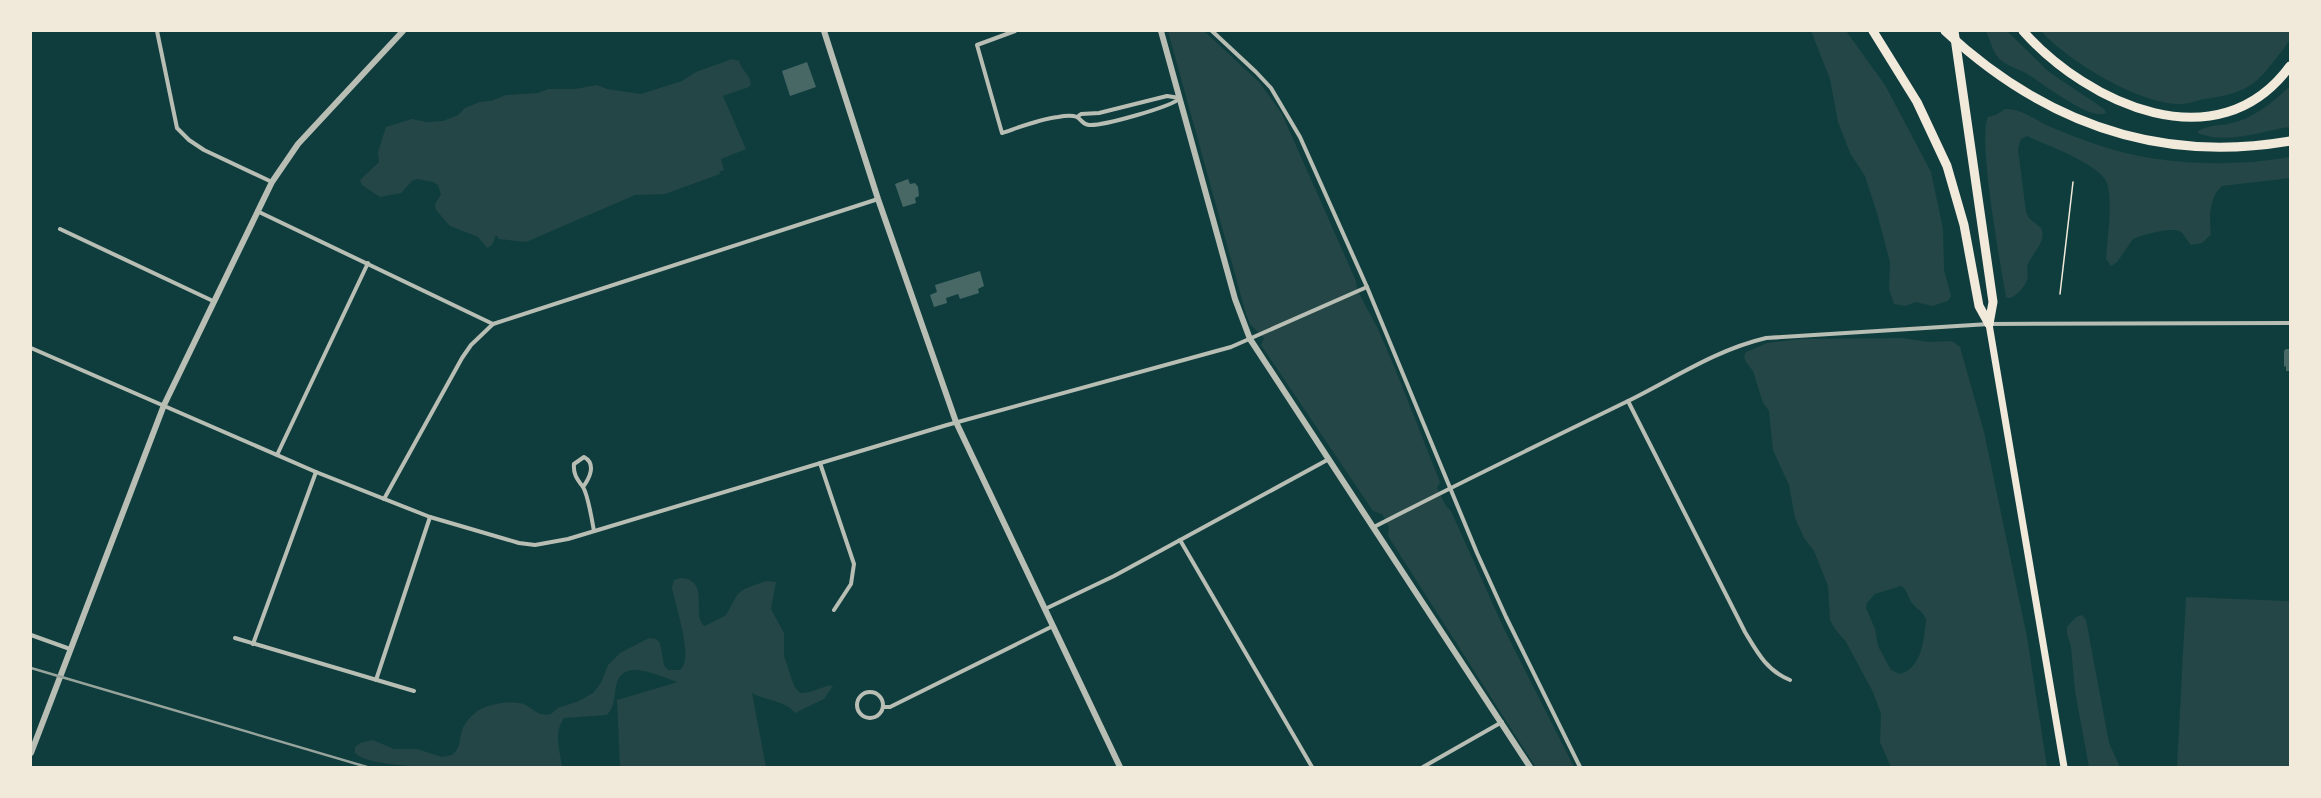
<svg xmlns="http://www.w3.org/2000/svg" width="2321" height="798" viewBox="0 0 2321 798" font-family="'Times New Roman',serif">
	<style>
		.green { fill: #244646; fill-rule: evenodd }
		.building { fill: #486865 }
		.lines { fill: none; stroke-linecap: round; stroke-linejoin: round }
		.path { stroke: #f1e9da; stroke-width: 1.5 }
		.minor { stroke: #b8beb3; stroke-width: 4 }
		.tertiary { stroke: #b8beb3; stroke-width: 6 }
		.secondary { stroke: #f1e9da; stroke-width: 7 }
		.motorway { stroke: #f1e9da; stroke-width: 9 }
		.rail { stroke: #97a49c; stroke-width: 2.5 }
	</style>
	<rect width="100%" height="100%" fill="#0f3d3e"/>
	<g class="green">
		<path d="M1168,31H1204L1259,82L1282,114L1356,281C1355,289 1372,317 1377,327C1400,378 1419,430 1440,482L1437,488L1446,506L1451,511L1504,629L1574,767L1535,766L1388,536L1389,527L1382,514L1373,511L1261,345L1264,338L1250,324L1246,314Z"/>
		<polygon points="1811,31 1846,31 1885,85 1931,172 1943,229 1944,270 1951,296 1948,301 1932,306 1916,302 1905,306 1894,304 1889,289 1890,262 1877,213 1865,176 1850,153 1838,122 1830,79"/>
		<path d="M1986,31H2007L2049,72L2104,109L2106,113C2092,122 2042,83 2029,75C2020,69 2003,65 1997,56C1992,50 1990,39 1986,31Z"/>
		<path d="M2041,31H2290V39C2286,47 2279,54 2274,61C2253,89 2239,94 2205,99C2197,100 2189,104 2181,104C2140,105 2068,61 2041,31Z"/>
		<path d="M732,59L739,61C741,70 750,74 751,84L749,87L723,96L746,149L721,159L724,170L719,172L720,174L665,194L635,195L526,242L499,239L496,235L492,245L487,248L478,237L450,226L436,210L435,204L441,195L438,185L433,182L417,179L412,181L401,193L380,197L362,185L360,180L379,162L378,152L386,127L412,119L427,122L443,121L458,115L465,108L480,102L491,101L506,95L538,93L548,89H575L597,85L607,89L641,94L682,81L696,72Z"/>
		<path d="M2290,86V127C2260,131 2228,145 2198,133V131C2208,125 2217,126 2228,124C2253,119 2272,103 2290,86Z"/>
		<path d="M2005,109C2022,108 2038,122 2053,128C2068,134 2083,140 2098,145C2154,165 2232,168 2290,157V178L2222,186C2209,197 2209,218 2211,234L2202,243L2191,245C2187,241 2185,235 2181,232C2173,226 2142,235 2133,239L2117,262L2111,266L2106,259C2107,242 2113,199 2107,183C2100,164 2046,145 2027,136L2021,139L2018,149L2026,212L2029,218L2041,228C2047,242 2033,252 2028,264C2026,269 2029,275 2027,280C2025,286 2015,299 2008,298L2006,297C2001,267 1977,137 1988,117L1996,115Z"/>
		<path d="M1901,338L1929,342L1952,341L1960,347L1984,432L2027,637L2047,767H1891L1880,742L1881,714L1873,692L1846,642L1835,629L1830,620L1828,586L1814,551L1804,538L1795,518L1789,485L1773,450L1769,411L1763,403L1753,371L1746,362L1744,357L1746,352L1767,343L1801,339ZM1901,586C1907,590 1907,594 1910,600C1914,608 1924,611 1926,620C1924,639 1922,668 1900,674L1891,670L1878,646L1875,629L1866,608L1867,603L1875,594Z"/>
		<path d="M680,578C712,579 690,618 705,626L726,615L737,595L744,589L766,581L776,582L771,609L784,633V656L794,686L800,693C811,694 828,683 833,686L824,699L795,713C787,701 764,700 752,693L766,767H620L617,700L678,682C661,678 623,655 616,686C614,697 615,706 607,715L564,718C553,734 560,749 562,767C529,767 373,774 355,753V747L360,743L373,740L394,749H417L442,757L452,755C461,748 459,740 462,730C464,724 470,717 475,713C484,704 511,700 523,704C534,708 537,717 551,714L558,708L579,701L593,693L601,683L608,665L620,653L649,638L656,639L660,643L664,665L668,670H680C695,659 674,603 672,587L674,580Z"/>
		<polygon points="2186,597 2290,601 2290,767 2177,767"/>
		<polygon points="2082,615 2086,620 2109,743 2120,767 2089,767 2075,691 2071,646 2067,634 2067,627 2076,617"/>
	</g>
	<g class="building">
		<polygon points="807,62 816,87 790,96 782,71"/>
		<polygon points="908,179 910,184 915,183 918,187 919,196 915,198 916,203 903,207 895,184"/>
		<polygon points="980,271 984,286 978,289 979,293 960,299 958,294 946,298 947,303 934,307 930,295 937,292 935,285"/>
		<polygon points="2286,349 2290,349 2290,371 2286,371 2286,366 2284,367 2284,351"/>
	</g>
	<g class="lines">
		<polyline class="path" points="2060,294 2073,182"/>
		<g class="minor">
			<polyline points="157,31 177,128 189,140 204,150 272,182"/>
			<path d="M1015,31L977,45L1002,133C1020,127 1040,119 1058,117C1063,116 1072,115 1077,117C1082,120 1082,124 1089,125C1102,126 1172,107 1180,98L1167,96L1099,113L1081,114L1077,117"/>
			<polyline points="1212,31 1256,72 1271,88 1300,137 1367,287 1477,553 1506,617 1580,767"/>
			<polyline points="257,211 493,324"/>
			<polyline points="60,229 213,301"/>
			<polyline points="31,348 316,472 430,517 519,543 535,545 568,539 947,425 1231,347 1367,287"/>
			<path d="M1628,401L1745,632C1757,652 1767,671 1790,680"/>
			<polyline points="277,455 368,263"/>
			<polyline points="820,463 854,564 851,584 834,610"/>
			<path d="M583,487C589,479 597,464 584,457L574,464C573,474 577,479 583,487C588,495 592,520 594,531"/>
			<polyline points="384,499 462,358 471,345 493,324 878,199"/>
			<path d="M1374,527C1457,484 1542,443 1626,402C1673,379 1715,350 1766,338L1989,324L2290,323"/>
			<polyline points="1180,540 1312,767"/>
			<polyline points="1045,609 1114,576 1329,459"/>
			<polyline points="31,635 70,649"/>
			<polyline points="235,638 414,691"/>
			<polyline points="253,644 316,472"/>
			<polyline points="376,680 430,517"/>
			<circle cx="870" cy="705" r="13"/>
			<polyline points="883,707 890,707 1053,626"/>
			<polyline points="1423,767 1502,722"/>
		</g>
		<g class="tertiary">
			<polyline points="824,31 878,199 956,422 1120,767"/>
			<polyline points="1161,31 1235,299 1250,339 1530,767"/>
			<polyline points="31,753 164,405 272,182 298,144 403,31"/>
		</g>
		<polyline class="secondary" points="1989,324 2064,767"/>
		<g class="motorway">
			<polyline points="1873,31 1917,102 1947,166 1964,225 1979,306 1989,324"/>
			<path d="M1945,31C2042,121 2157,164 2290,141"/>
			<polyline points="1954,31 1993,302 1989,324"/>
			<path d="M2023,31C2088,104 2218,164 2290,66"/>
		</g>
		<polyline class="rail" points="31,668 367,767"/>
	</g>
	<rect width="2321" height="798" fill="none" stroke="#f1e9da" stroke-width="64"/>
</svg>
